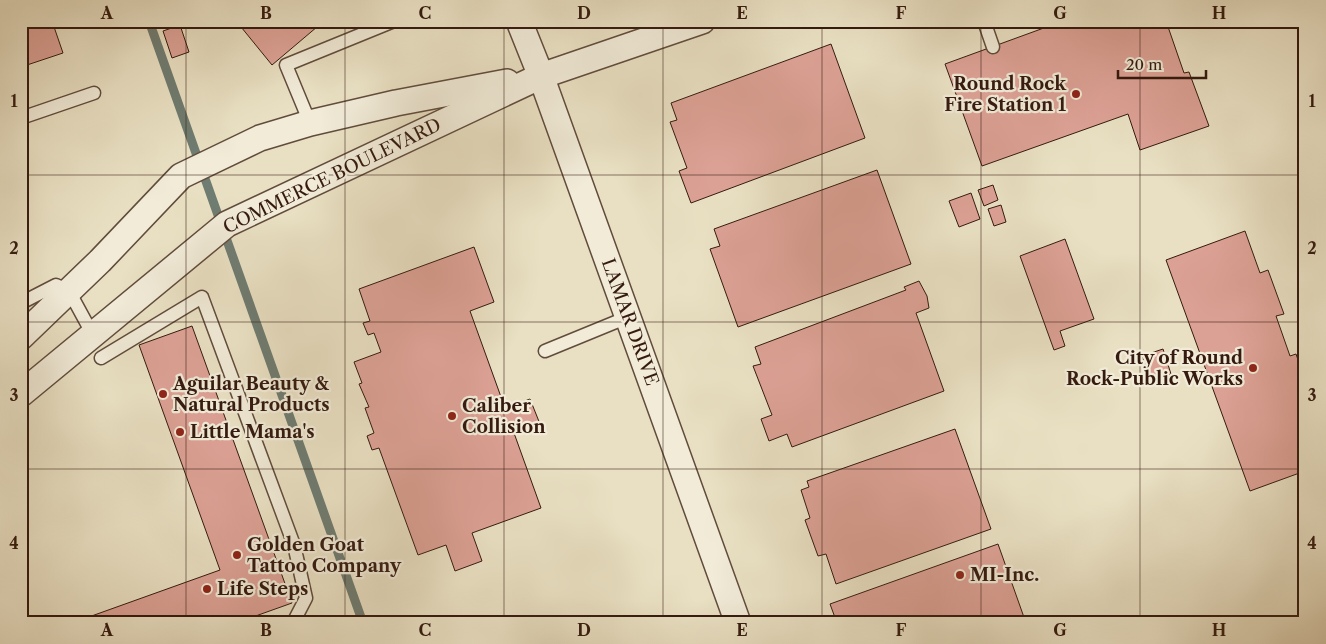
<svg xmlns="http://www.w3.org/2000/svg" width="1326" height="644" viewBox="0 0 1326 644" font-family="'Libre Caslon Text',serif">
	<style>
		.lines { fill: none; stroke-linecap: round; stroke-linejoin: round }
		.stream { stroke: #6f7c71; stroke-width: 9 }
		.building { fill: #dca195; stroke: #341a0f }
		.lane-casing { stroke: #614c3c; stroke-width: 15 }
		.street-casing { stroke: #614c3c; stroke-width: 28 }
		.lane { stroke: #f1ebd8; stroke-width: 12 }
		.street { stroke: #f1ebd8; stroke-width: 25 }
		.grid { fill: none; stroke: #341a0f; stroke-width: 1; stroke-opacity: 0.55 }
		.poi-dot { fill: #8f2418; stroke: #f1ebd8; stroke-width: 2 }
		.labels { text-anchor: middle; stroke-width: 4.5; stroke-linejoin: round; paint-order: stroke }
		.poi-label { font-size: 18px; font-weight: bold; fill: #341a0f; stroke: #f1ebd8; text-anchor: start }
		.street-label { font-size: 18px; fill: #341a0f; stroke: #f1ebd8 }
		.neatline { fill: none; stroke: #341a0f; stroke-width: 2 }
		.grid-label { font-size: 16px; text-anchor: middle; font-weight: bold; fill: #341a0f }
	</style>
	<rect width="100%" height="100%" fill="#e9e0c3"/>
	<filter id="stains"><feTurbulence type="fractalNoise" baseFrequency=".004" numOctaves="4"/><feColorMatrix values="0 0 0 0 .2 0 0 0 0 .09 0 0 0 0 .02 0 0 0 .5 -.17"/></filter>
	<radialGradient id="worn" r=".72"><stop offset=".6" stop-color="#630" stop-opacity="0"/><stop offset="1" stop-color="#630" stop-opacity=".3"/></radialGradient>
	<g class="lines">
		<polyline class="stream" points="149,21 363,623"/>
	</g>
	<g class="building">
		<polygon points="21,21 52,21 63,53 21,67 24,75 21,76"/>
		<polygon points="238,21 324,21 272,65 237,22"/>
		<polygon points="1063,21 1166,21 1184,73 1189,72 1209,126 1140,150 1128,114 982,166 945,64"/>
		<polygon points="180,25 189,52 172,58 163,31"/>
		<polygon points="831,44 865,138 691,203 679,171 687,168 670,122 677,120 671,103"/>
		<polygon points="877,170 911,264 738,327 710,249 720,246 714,229"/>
		<polygon points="993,185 998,200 984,206 978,190"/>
		<polygon points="971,193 980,219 959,227 949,201"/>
		<polygon points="1001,205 1006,222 994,226 988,209"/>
		<polygon points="1245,231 1260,273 1268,270 1284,314 1276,316 1290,356 1296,354 1305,380 1305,471 1250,491 1166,260"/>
		<polygon points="1065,239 1094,319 1060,331 1065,346 1054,350 1020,256"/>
		<polygon points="474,247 494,302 470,311 505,408 530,399 540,424 514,433 541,508 472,533 482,561 455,571 446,545 418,555 379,448 372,450 367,436 374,433 365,408 369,407 359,384 362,383 354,362 381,352 374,333 368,335 363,323 370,321 359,289"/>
		<polygon points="919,281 927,296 929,308 916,313 944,391 792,447 787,434 769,441 761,419 772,415 753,366 761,364 755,347 906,290 904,287"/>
		<polygon points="192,326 292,603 236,623 72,623 220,570 139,345"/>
		<polygon points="1163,349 1171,374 1151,382 1142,356"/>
		<polygon points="955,429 991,529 836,584 826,554 818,556 805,520 810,518 801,490 809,487 807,481"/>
		<polygon points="998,544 1026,623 837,623 830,604"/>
	</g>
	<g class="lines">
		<g class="lane-casing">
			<g id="lane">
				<polyline points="984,21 993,47"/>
				<polyline points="21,118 94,93"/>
				<polyline points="310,123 286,65 394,21"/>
				<polyline points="21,303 56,285 69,291 93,335"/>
				<polyline points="545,351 628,317"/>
				<polyline points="101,358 202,297 294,545 306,598 293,623"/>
			</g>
		</g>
		<g class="street-casing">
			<g id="street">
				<polyline points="519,21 541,76 738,623"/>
				<polyline points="21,337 100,261 181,176 260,138 310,123 396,103 507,82"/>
				<polyline points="21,394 227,224 541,76 702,21"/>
			</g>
		</g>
		<use href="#lane" class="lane"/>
		<use href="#street" class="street"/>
	</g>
	<path class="grid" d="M186,21V623M345,21V623M504,21V623M663,21V623M822,21V623M981,21V623M1140,21V623M21,175H1305M21,322H1305M21,469H1305"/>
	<g class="poi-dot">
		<circle cx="1076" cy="94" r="5"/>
		<circle cx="1253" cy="368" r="5"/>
		<circle cx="163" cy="394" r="5"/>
		<circle cx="452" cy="416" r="5"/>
		<circle cx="180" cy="432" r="5"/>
		<circle cx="237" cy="555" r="5"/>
		<circle cx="960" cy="575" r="5"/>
		<circle cx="207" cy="589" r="5"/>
	</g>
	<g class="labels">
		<g class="poi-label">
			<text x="1066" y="90" text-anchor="end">Round Rock<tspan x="1066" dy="21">Fire Station 1</tspan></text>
			<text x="1243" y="364" text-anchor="end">City of Round<tspan x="1243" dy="21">Rock-Public Works</tspan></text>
			<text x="173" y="390">Aguilar Beauty &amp;<tspan x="173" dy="21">Natural Products</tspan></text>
			<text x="462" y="412">Caliber<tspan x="462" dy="21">Collision</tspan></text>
			<text x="190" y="438">Little Mama's</text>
			<text x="247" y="551">Golden Goat<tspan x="247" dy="21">Tattoo Company</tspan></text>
			<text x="970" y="581">MI-Inc.</text>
			<text x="217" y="595">Life Steps</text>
		</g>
		<g class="street-label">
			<text transform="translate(332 176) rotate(-26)" y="6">COMMERCE BOULEVARD</text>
			<text transform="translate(630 322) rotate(70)" y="6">LAMAR DRIVE</text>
		</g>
	</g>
	<rect width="1326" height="644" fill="none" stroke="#e9e0c3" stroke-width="55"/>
	<path d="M1118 70v8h88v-8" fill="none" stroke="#341a0f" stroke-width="2.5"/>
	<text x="1126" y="70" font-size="15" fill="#341a0f" stroke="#f1ebd8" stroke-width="4" paint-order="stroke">20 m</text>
	<rect x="28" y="28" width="1270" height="588" class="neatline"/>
	<g class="grid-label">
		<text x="107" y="19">A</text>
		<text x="266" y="19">B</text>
		<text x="425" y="19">C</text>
		<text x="584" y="19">D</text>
		<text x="742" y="19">E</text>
		<text x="901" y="19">F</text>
		<text x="1060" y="19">G</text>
		<text x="1219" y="19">H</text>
		<text x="14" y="107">1</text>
		<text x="1312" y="107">1</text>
		<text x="14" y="254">2</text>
		<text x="1312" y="254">2</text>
		<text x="14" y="401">3</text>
		<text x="1312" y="401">3</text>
		<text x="14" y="549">4</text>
		<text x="1312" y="549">4</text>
		<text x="107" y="636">A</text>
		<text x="266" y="636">B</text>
		<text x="425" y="636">C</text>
		<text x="584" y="636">D</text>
		<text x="742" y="636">E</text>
		<text x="901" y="636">F</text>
		<text x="1060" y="636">G</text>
		<text x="1219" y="636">H</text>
	</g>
	<rect width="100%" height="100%" filter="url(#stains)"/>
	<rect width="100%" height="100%" fill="url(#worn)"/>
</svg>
